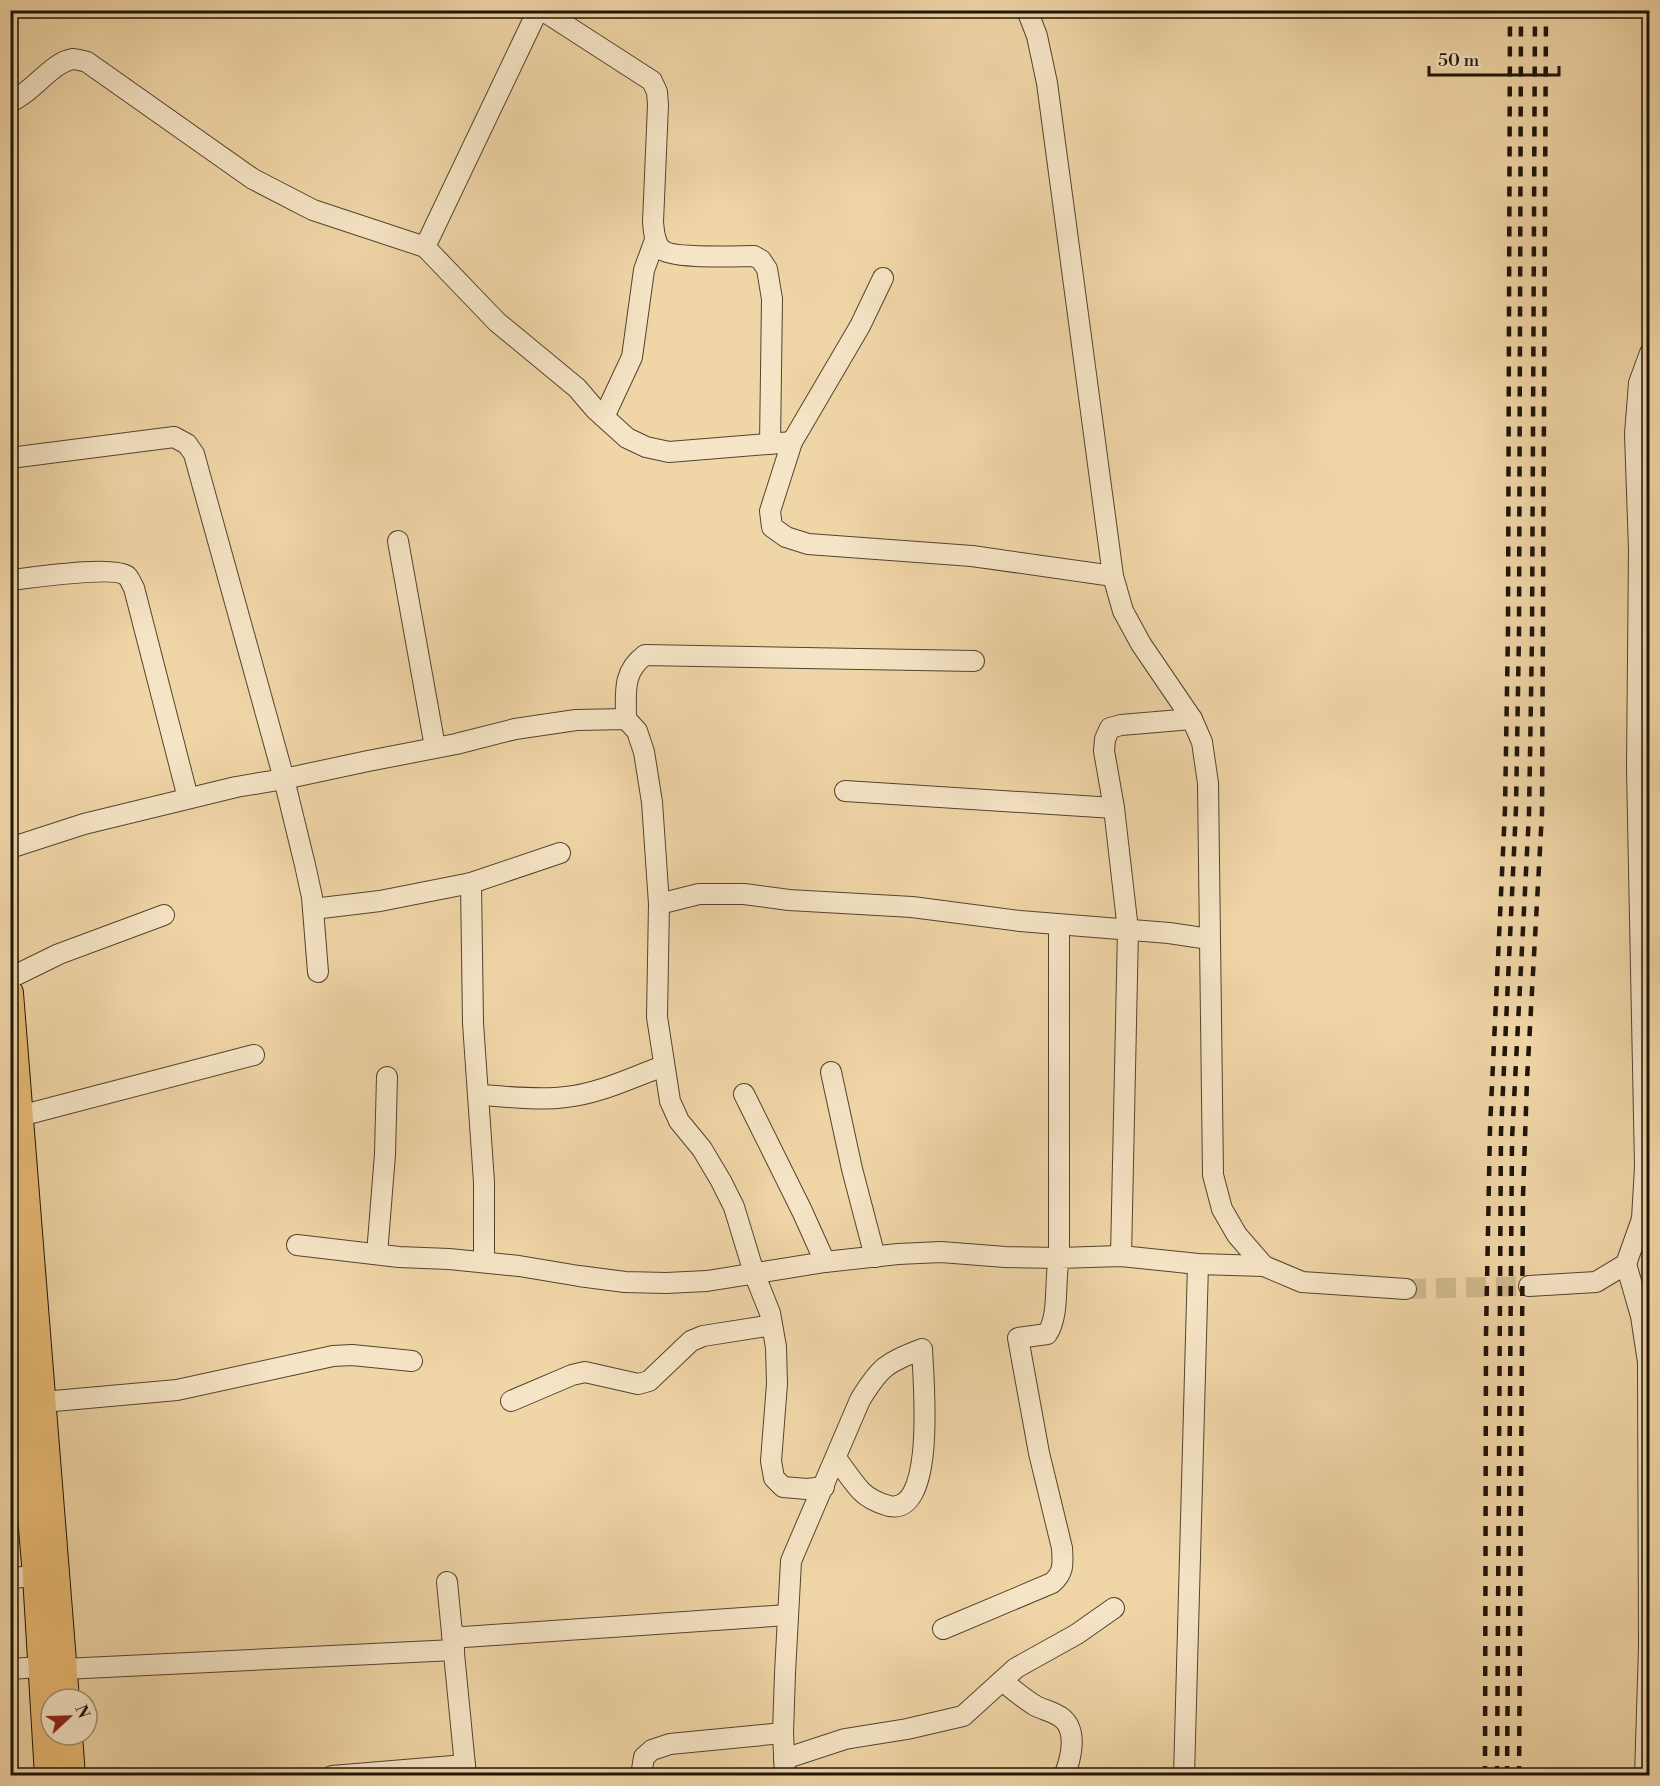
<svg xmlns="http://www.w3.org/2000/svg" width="1660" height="1786" viewBox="0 0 1660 1786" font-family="'Libre Bodoni',serif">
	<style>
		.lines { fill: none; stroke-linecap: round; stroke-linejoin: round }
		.minor-tunnel { stroke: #d0b88e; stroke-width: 20; stroke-dasharray: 20 10; stroke-linecap: butt }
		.minor-casing { stroke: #524430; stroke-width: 22 }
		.major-casing { stroke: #1e1408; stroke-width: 28 }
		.minor { stroke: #f5e4c5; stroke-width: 20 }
		.major { stroke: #e8ba73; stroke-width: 26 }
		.rail { stroke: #1e1408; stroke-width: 4.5; stroke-dasharray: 10 10; stroke-linecap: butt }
	</style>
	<rect width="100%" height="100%" fill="#f0d5a6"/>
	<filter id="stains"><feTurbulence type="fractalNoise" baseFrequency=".00333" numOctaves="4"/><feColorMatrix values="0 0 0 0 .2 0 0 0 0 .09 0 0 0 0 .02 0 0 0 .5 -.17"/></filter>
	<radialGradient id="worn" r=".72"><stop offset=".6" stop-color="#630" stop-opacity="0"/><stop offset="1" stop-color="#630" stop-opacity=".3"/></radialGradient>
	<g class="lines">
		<polyline class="minor-tunnel" points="1406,1289 1529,1286"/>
		<g class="minor-casing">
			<g id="minor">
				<path d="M542,10L652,81L657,92L658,105L653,222C654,231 654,242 661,249C671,259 736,256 754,256L761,260L767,269L772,299L770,444"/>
				<polyline points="1027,10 1037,36 1047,83 1113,576 1123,611 1141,644 1192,719 1202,742 1208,783 1213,1175 1222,1209 1237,1235 1264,1266 1302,1282 1406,1289"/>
				<path d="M10,102C32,93 52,62 73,59C77,59 83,61 87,62L253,179L313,210L425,247L497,322L577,388L595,409L627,438L646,447L669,452L792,442"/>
				<polyline points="425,247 538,10"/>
				<polyline points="883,278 860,326 792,442 770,511 772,527 786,537 808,544 972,556 1113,576"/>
				<polyline points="604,417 632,357 644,270 655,240"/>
				<polyline points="10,458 174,437 187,444 194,454 284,779 305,865 312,897 318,972"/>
				<polyline points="398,541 435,747"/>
				<path d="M10,580C31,578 113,565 127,576C130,579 132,585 134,588L188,798"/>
				<path d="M626,719C626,693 622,672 645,655L974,661"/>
				<polyline points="845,791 1114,808"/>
				<polyline points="10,848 84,824 236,787 284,779 368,761 456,744 515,729 576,720 626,719 637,731 644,752 652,802 659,904 657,1017 670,1101 679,1121 702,1149 721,1181 734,1207 754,1273 770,1313 776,1347 777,1384 771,1461 774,1478 783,1487 807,1489 824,1487"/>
				<polyline points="471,883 473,1023 484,1182 484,1262"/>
				<polyline points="659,904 699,894 744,894 789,900 912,907 1020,921 1169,933 1209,939"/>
				<polyline points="313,909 380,901 471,883 560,853"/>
				<polyline points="10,978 59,954 164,915"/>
				<polyline points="831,1072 852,1169 875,1257"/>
				<polyline points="744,1094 802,1211 825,1262"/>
				<path d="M478,1095C507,1096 537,1101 566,1097C599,1094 632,1077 664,1066"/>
				<polyline points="20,1116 254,1055"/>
				<polyline points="297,1245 399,1257 449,1259 519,1266 579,1276 625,1282 666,1283 707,1281 825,1262 898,1254 941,1252 1005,1257 1059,1258 1059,925"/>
				<polyline points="377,1254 385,1154 387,1077"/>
				<polyline points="1121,1256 1128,930 1114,808 1104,751 1105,739 1110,728 1121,725 1192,719"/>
				<polyline points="1626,1264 1641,1316 1648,1362 1649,1647 1645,1776"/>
				<polyline points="1529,1286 1596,1282 1626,1264 1642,1219 1645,1167 1637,769 1639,549 1635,434 1639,383 1650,353"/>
				<polyline points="511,1401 572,1375 585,1372 638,1384 649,1381 691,1341 703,1336 772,1325"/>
				<polyline points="43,1402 177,1390 333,1356 352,1355 412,1361"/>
				<polyline points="10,1578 50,1575"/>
				<polyline points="447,1582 466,1776"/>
				<path d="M943,1629L1052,1583C1064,1573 1063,1564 1062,1548L1039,1453L1018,1338L1047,1334C1060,1315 1054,1281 1059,1258L1121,1256L1198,1264L1264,1266"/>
				<polyline points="452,1635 464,1637 788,1615"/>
				<polyline points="10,1669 41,1667"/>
				<polyline points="64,1669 454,1650"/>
				<path d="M1002,1681C1013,1689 1024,1699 1036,1706C1044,1710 1054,1712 1062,1718C1078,1731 1071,1759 1064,1776"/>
				<polyline points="784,1759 845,1739 907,1729 963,1716 1016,1668 1077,1634 1114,1608"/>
				<polyline points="332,1776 465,1765"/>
				<polyline points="641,1776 644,1757 652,1750 670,1744 783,1733"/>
				<path d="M785,1776L783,1733L785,1673L791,1561L860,1400C880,1367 886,1363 922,1349C923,1376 937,1516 889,1506C878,1503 869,1499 861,1491C852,1481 844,1469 836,1458"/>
				<polyline points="1184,1776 1198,1264"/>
			</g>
		</g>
		<g class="major-casing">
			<g id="major">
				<polyline points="10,993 66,1699"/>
				<polyline points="10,1264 36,1576 48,1776"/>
				<polyline points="69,1735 72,1776"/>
			</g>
		</g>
		<use href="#minor" class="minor"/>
		<use href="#major" class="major"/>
		<g class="rail">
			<polyline points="1485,1776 1486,1334 1490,1128 1505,809 1508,631 1510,10"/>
			<polyline points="1497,1776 1501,1132 1516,808 1519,633 1521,10"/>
			<polyline points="1507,1776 1512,1139 1529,814 1532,638 1535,10"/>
			<polyline points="1519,1776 1523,1196 1527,1080 1542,813 1546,10"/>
		</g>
	</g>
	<rect width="1660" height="1786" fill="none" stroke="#f0d5a6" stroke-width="36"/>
	<rect x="12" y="12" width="1636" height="1762" fill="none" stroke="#1e1408" stroke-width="3"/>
	<rect x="18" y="18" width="1624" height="1750" fill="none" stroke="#1e1408" stroke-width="1.5"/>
	<g transform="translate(69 1717) rotate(68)"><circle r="28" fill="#f5e4c5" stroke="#9f9179" stroke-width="1.5"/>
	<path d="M0-4.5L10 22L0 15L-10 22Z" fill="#8f2418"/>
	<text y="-9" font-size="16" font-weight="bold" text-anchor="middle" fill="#1e1408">N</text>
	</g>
	<path d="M1429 66v9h130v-9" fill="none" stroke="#1e1408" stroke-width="3"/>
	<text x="1438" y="66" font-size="18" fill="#1e1408" stroke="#f5e4c5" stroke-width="4.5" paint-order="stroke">50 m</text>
	<rect width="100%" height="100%" filter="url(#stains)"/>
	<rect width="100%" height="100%" fill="url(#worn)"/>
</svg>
